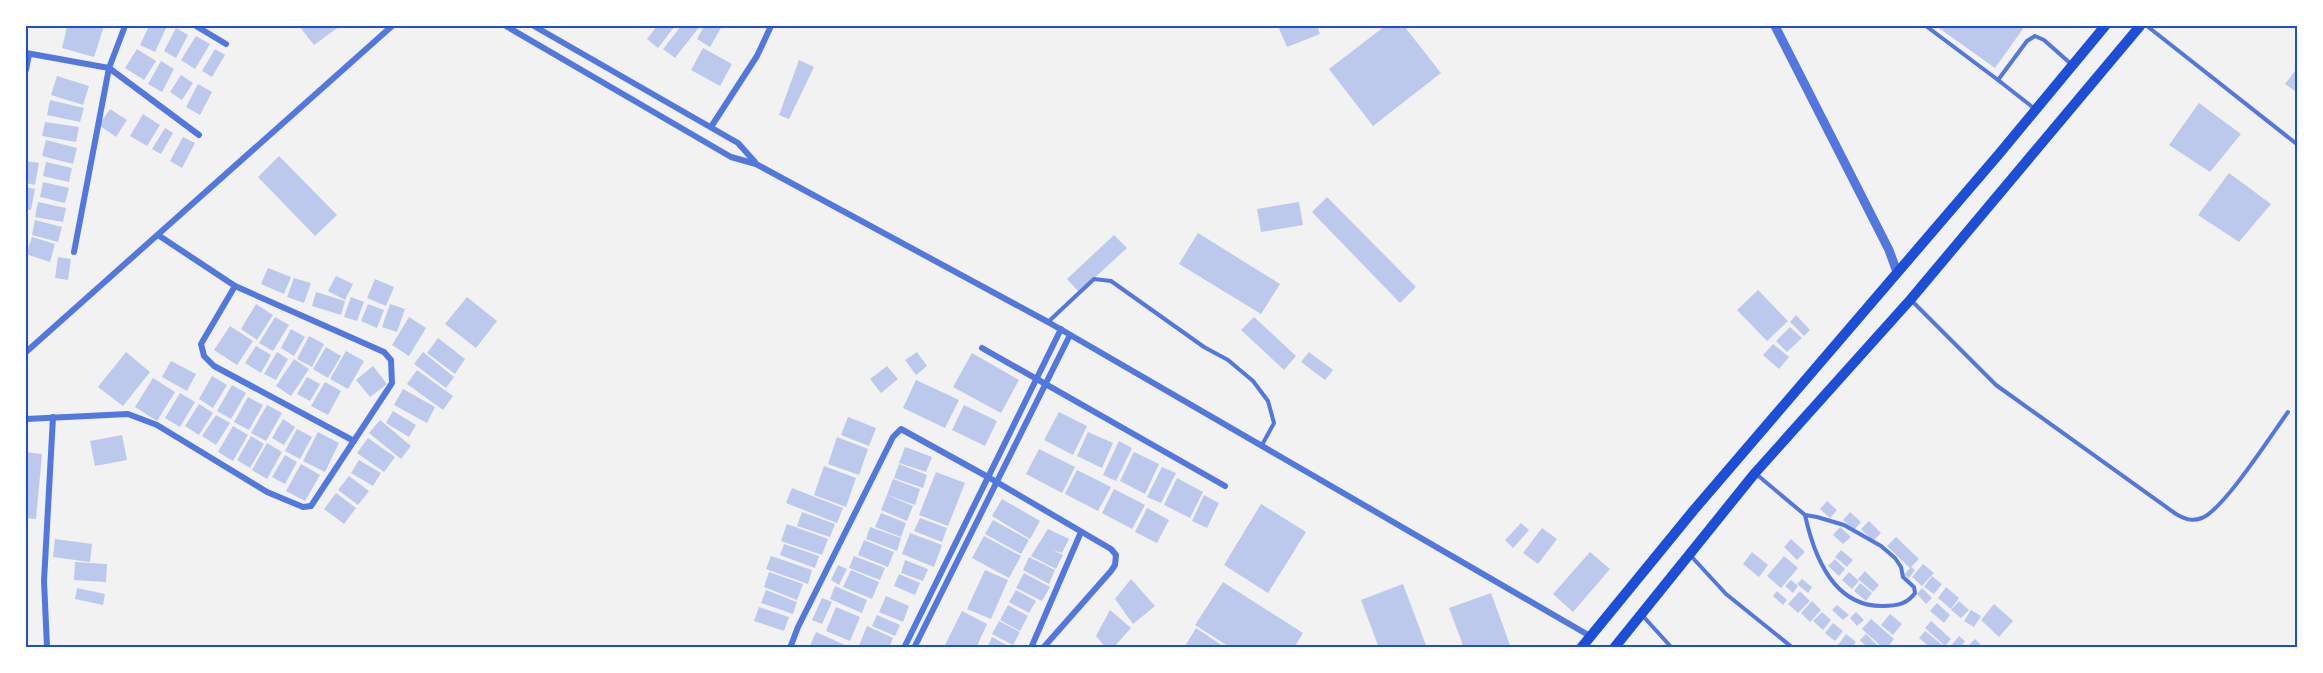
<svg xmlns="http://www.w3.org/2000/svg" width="2323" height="673" viewBox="0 0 2323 673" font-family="'IBM Plex Sans',sans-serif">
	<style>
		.building { fill: #bdc9ec }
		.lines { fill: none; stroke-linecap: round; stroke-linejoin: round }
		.service { stroke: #5277de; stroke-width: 4 }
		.minor { stroke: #5277de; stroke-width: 6 }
		.tertiary { stroke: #5277de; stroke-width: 9 }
		.secondary { stroke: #1d4ed8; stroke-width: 10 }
		.neatline { fill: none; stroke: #1d4ed8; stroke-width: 2 }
	</style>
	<rect width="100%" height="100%" fill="#f2f2f2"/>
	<g class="building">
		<polygon points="74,26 104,26 94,57 62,48 67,27 73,28"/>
		<polygon points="149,26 167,26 155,52 140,45"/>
		<polygon points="299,26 340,26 314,45"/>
		<polygon points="657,26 675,26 658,48 647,39"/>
		<polygon points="681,26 700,26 675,58 663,49"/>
		<polygon points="704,26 722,26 710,47 697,39"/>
		<polygon points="1278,26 1317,26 1320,34 1287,47"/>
		<polygon points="1385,26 1404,26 1441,73 1373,126 1329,69"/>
		<polygon points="1936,26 2025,26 1995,68"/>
		<polygon points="176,28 188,35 176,58 164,51"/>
		<polygon points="196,36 210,44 195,69 181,60"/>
		<polygon points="703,48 732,64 720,86 691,70"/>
		<polygon points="137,49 156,61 144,80 125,68"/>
		<polygon points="215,49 225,55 212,77 202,71"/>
		<polygon points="799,60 814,67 789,119 779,115"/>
		<polygon points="161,61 174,69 162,92 148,84"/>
		<polygon points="2298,67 2298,93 2285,84"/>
		<polygon points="181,75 193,83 182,100 170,92"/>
		<polygon points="57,76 89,86 83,105 51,95"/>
		<polygon points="198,84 212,92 200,115 186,107"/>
		<polygon points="50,100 84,108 80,122 47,115"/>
		<polygon points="2199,103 2241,134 2210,172 2169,145"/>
		<polygon points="110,109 127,120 116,137 99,125"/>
		<polygon points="143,114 160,125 147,146 130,136"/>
		<polygon points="45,122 79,127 76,142 42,136"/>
		<polygon points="165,128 173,133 161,154 152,149"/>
		<polygon points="183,137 195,143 182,168 170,161"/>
		<polygon points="46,140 77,148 73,164 42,156"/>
		<polygon points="279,156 337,215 315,236 258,177"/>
		<polygon points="26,161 39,163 35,185 26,183"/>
		<polygon points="46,162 72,168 69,182 43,176"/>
		<polygon points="2229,173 2271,204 2239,242 2198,215"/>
		<polygon points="43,182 69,188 65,203 40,197"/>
		<polygon points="26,187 35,189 31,210 26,209"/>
		<polygon points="1327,197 1416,287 1400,303 1312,212"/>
		<polygon points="38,202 66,208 63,222 35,217"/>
		<polygon points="1299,202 1303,225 1261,232 1257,209"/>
		<polygon points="35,220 62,227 58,242 32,235"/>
		<polygon points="1198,233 1280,284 1261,314 1179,264"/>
		<polygon points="1114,235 1127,248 1079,292 1067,279"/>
		<polygon points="32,237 55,244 50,262 26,254"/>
		<polygon points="58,257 71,259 68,280 55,278"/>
		<polygon points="268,268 291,277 284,294 261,284"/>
		<polygon points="336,276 353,284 345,300 328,291"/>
		<polygon points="294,278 311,283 304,303 287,297"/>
		<polygon points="375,279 394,287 386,306 367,298"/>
		<polygon points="1758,290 1788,321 1767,341 1737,310"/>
		<polygon points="316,292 345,301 341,315 312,306"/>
		<polygon points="351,297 364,302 357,321 344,317"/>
		<polygon points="467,297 497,321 476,348 445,324"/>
		<polygon points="256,304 273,315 257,340 241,329"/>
		<polygon points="368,304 384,310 377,328 361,321"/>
		<polygon points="390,304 405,309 397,332 382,327"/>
		<polygon points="1796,315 1810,330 1804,336 1790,322"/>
		<polygon points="275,317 289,325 273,351 259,343"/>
		<polygon points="409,317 426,328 409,356 392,345"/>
		<polygon points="1254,317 1296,356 1284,370 1241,330"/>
		<polygon points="230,326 253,341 237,365 214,350"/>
		<polygon points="1790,327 1802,338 1787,352 1776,341"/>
		<polygon points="291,329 305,337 294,356 281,348"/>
		<polygon points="309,336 324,344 312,367 297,359"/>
		<polygon points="438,338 465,359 455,374 427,353"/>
		<polygon points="1773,344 1789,357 1779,369 1763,355"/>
		<polygon points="256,346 271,355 261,373 245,363"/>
		<polygon points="326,347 341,356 328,378 313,369"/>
		<polygon points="346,351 364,361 348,389 330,379"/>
		<polygon points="126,352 150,372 123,406 98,387"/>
		<polygon points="277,352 288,359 276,380 264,374"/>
		<polygon points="423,352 454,377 446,388 414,364"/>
		<polygon points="917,352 927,366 916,375 905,360"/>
		<polygon points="1309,352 1333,370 1325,380 1301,362"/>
		<polygon points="972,353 1019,380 1001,413 953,387"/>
		<polygon points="294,359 309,369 291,396 276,386"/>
		<polygon points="171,361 196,374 187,391 162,377"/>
		<polygon points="373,366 387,384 370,397 356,380"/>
		<polygon points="887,366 898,379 881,393 870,379"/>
		<polygon points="417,370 453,396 443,410 407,384"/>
		<polygon points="212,376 227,385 213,408 199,399"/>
		<polygon points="307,377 320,384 310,401 297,394"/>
		<polygon points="153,378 175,392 157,421 135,407"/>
		<polygon points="916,380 959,400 945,428 903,408"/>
		<polygon points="325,382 341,391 328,415 311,406"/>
		<polygon points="232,385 246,393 231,419 217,411"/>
		<polygon points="403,389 435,407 427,423 394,405"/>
		<polygon points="180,393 195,402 180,427 165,418"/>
		<polygon points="248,397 263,405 249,430 234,422"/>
		<polygon points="199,404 213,413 199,435 185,426"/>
		<polygon points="267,405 282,413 266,441 251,433"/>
		<polygon points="964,405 997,421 985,446 952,430"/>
		<polygon points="393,411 416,425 409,437 386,423"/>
		<polygon points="1059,412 1087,426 1073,455 1044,440"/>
		<polygon points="216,415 230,423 216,445 202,436"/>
		<polygon points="848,417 876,428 869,446 841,435"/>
		<polygon points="283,419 295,427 284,445 272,438"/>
		<polygon points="380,420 411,446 401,459 369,433"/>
		<polygon points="233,426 248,435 233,461 218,452"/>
		<polygon points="297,429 312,437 300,459 285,451"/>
		<polygon points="318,432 339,443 325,472 303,461"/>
		<polygon points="1088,432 1113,443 1102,468 1077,456"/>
		<polygon points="122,435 127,460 95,466 90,441"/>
		<polygon points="251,436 264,444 250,468 237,460"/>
		<polygon points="837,437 868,449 859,475 828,464"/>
		<polygon points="368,438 395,457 384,472 357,453"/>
		<polygon points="1119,441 1132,448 1116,481 1103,475"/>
		<polygon points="267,443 282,452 267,479 252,470"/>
		<polygon points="905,447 932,457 926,472 899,463"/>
		<polygon points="1039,449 1075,467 1062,493 1026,474"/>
		<polygon points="26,452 42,454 36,519 26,518"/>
		<polygon points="1134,452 1159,464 1145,494 1120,481"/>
		<polygon points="285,455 297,462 285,484 272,477"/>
		<polygon points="359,460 381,473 373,486 351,473"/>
		<polygon points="301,464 320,475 305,501 286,491"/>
		<polygon points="899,464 927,475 923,488 894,478"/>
		<polygon points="824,466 856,478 846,507 814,495"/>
		<polygon points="1162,467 1176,473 1161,503 1147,497"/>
		<polygon points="1077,470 1111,487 1098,511 1065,494"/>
		<polygon points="936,472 965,483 948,526 919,515"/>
		<polygon points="349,476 369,491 358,505 338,490"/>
		<polygon points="1177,478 1203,492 1190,518 1164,505"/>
		<polygon points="893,479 920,489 915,505 887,495"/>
		<polygon points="792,488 843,508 837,523 786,503"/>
		<polygon points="1114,489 1145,505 1132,529 1102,513"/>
		<polygon points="336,493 356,508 344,524 324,509"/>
		<polygon points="887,495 913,506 907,521 881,510"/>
		<polygon points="1204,495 1219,503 1207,528 1192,521"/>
		<polygon points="1002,499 1040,521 1030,539 992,516"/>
		<polygon points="1827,501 1837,510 1830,518 1820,509"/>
		<polygon points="1261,504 1306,532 1268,593 1224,565"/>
		<polygon points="1147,508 1169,520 1157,543 1135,532"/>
		<polygon points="802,512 835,524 830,537 797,526"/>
		<polygon points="1850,512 1861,522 1854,530 1843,520"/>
		<polygon points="881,513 906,523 901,537 875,527"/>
		<polygon points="920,518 947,528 942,542 914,531"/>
		<polygon points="993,520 1029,540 1021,554 985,534"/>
		<polygon points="1869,521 1881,533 1873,541 1861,529"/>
		<polygon points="1521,523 1529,530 1513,548 1505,540"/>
		<polygon points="787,524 828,539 822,555 781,541"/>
		<polygon points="870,527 901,538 897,551 866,539"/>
		<polygon points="1840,527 1851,537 1843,544 1833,535"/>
		<polygon points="1542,528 1557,539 1538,564 1523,553"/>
		<polygon points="1048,529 1069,539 1062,553 1053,550 1063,555 1056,569 1031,556"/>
		<polygon points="910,533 942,545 934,567 902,554"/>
		<polygon points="984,536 1021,556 1009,578 972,558"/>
		<polygon points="1896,537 1919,559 1911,567 1915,570 1909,578 1904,575 1910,568 1887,546"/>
		<polygon points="55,539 92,544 90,562 53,557"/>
		<polygon points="1791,539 1805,552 1797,560 1784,547"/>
		<polygon points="864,540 894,552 888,567 858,555"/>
		<polygon points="784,544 819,556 815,568 780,555"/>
		<polygon points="1841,550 1853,560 1847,567 1835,557"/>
		<polygon points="1590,552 1610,569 1573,612 1553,594"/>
		<polygon points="1752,552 1768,565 1759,577 1743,564"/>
		<polygon points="771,556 812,570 808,584 766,569"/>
		<polygon points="854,556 885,568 880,580 849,568"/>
		<polygon points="1784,556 1798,568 1781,588 1767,576"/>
		<polygon points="1029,557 1055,570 1049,584 1023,570"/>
		<polygon points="1835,559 1845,569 1839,576 1828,566"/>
		<polygon points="905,560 928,569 923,581 901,573"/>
		<polygon points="75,562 107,564 106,582 74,580"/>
		<polygon points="1923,564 1934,573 1922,586 1912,577"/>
		<polygon points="838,565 847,569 839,585 831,580"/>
		<polygon points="851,570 879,582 872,599 843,587"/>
		<polygon points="985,570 1008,580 991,619 967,609"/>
		<polygon points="1865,571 1879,585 1873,592 1858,579"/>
		<polygon points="769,572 803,584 797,600 764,587"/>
		<polygon points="1849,572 1859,581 1852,589 1842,580"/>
		<polygon points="1024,573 1050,587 1042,601 1016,588"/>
		<polygon points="899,574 920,583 915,595 894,586"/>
		<polygon points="1932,576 1942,584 1934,594 1924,587"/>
		<polygon points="1131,579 1155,606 1133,624 1115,599"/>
		<polygon points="1802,579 1812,587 1808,593 1797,584"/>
		<polygon points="1791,580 1798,586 1793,593 1785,586"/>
		<polygon points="1223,582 1303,633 1294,648 1231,648 1195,625"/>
		<polygon points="1860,583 1872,593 1866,601 1854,591"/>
		<polygon points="1403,584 1427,648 1379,648 1361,600"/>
		<polygon points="835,586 867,600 862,613 830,599"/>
		<polygon points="1946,587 1959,598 1951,609 1938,598"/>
		<polygon points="77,588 105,594 103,605 75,599"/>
		<polygon points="1922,588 1932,598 1926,604 1917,594"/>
		<polygon points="766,590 797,602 793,614 761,603"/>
		<polygon points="1016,590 1036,601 1029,613 1009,602"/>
		<polygon points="1777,591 1787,600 1783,605 1773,596"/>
		<polygon points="1800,591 1810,601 1798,613 1788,604"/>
		<polygon points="1491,593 1511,648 1464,648 1449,608"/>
		<polygon points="886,596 909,606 903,622 879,612"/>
		<polygon points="822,598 832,602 822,624 812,620"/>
		<polygon points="1812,601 1821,610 1810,622 1801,613"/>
		<polygon points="1959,601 1969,610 1961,618 1951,610"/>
		<polygon points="1937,603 1950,615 1944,623 1930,611"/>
		<polygon points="1994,604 2013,621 1999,637 1981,620"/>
		<polygon points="1008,605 1028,616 1020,631 1000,620"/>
		<polygon points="1837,605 1849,615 1843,620 1832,610"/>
		<polygon points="759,607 789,617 784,631 754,621"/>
		<polygon points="836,607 860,617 850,641 826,631"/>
		<polygon points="1110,610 1131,628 1113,648 1106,648 1096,636"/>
		<polygon points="1971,610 1981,616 1974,627 1964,621"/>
		<polygon points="962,611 987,624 976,648 950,648 945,645"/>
		<polygon points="1822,612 1831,620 1823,630 1813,621"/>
		<polygon points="1856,612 1864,620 1857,626 1850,618"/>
		<polygon points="1890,614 1902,624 1893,635 1881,625"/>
		<polygon points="877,615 900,625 895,636 872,626"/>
		<polygon points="1871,619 1894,639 1887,648 1883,648 1862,629"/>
		<polygon points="999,621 1020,632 1013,645 992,634"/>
		<polygon points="1931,621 1951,639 1945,646 1925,628"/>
		<polygon points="1833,623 1843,631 1835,641 1825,633"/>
		<polygon points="867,626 893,638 889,648 858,648"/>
		<polygon points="1196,628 1226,648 1184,648"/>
		<polygon points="1925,631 1946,648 1931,648 1919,638"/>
		<polygon points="816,632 847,646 846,648 809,648"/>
		<polygon points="1846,634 1856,642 1852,648 1842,648 1838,645"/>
		<polygon points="1866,634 1880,648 1868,648 1860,640"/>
		<polygon points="1959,636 1965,641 1960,648 1949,648"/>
		<polygon points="992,637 1012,648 987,648"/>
		<polygon points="1975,639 1984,648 1966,648"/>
	</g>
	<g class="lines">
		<g class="service">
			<polyline points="1926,26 1998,80"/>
			<polyline points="2147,26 2298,145"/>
			<polyline points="2035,109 1998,80 2027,41 2035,36 2044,40 2071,64"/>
			<path d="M1911,300L1996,385L2176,514C2185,519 2191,522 2202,518C2224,509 2272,434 2288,412"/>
			<polyline points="1048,322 1094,279 1111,281 1204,347 1228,360 1253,381 1268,401 1274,423 1262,445"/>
			<path d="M1755,473L1805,515L1817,517L1844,525L1881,546L1895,558L1901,567L1903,577L1914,587L1915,593C1907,604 1897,606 1883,606C1834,607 1814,556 1805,515"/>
			<polyline points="1691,556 1726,594 1793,648"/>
			<polyline points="1642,615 1672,648"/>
		</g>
		<g class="minor">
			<polyline points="196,26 226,44"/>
			<polyline points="506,26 731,157 756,164 1048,322 1590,636"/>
			<polyline points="534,26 738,143 755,162"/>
			<polyline points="26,53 109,68 199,135"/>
			<polyline points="26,70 29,54"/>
			<polyline points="711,127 757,56 771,26"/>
			<polyline points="74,252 109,68 125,26"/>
			<polyline points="235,286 201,344 204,356 214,366 354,441"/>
			<polyline points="982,348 1225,486"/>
			<polyline points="26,352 392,26"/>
			<polyline points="26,419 128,414 157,425 267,492 303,507 311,506 392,383 391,360 384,352 235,286 158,235"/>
			<polyline points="47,647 44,581 53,417"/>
			<polyline points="790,648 798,627 893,437 901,429 988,477 1111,549 1116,555 1115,565 1111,571 1043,648"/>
			<polyline points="904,648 1061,329"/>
			<polyline points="914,648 1070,335"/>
			<polyline points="1031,648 1081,532"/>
		</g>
		<polyline class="tertiary" points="1775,26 1889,250 1897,272"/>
		<g class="secondary">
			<polyline points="1581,648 1693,511 1999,154 2105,26"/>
			<polyline points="1614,648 1755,473 1911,299 2140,26"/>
		</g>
	</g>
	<rect width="2323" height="673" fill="none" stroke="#ffffff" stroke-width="54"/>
	<rect x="27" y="27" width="2269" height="619" class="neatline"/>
</svg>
